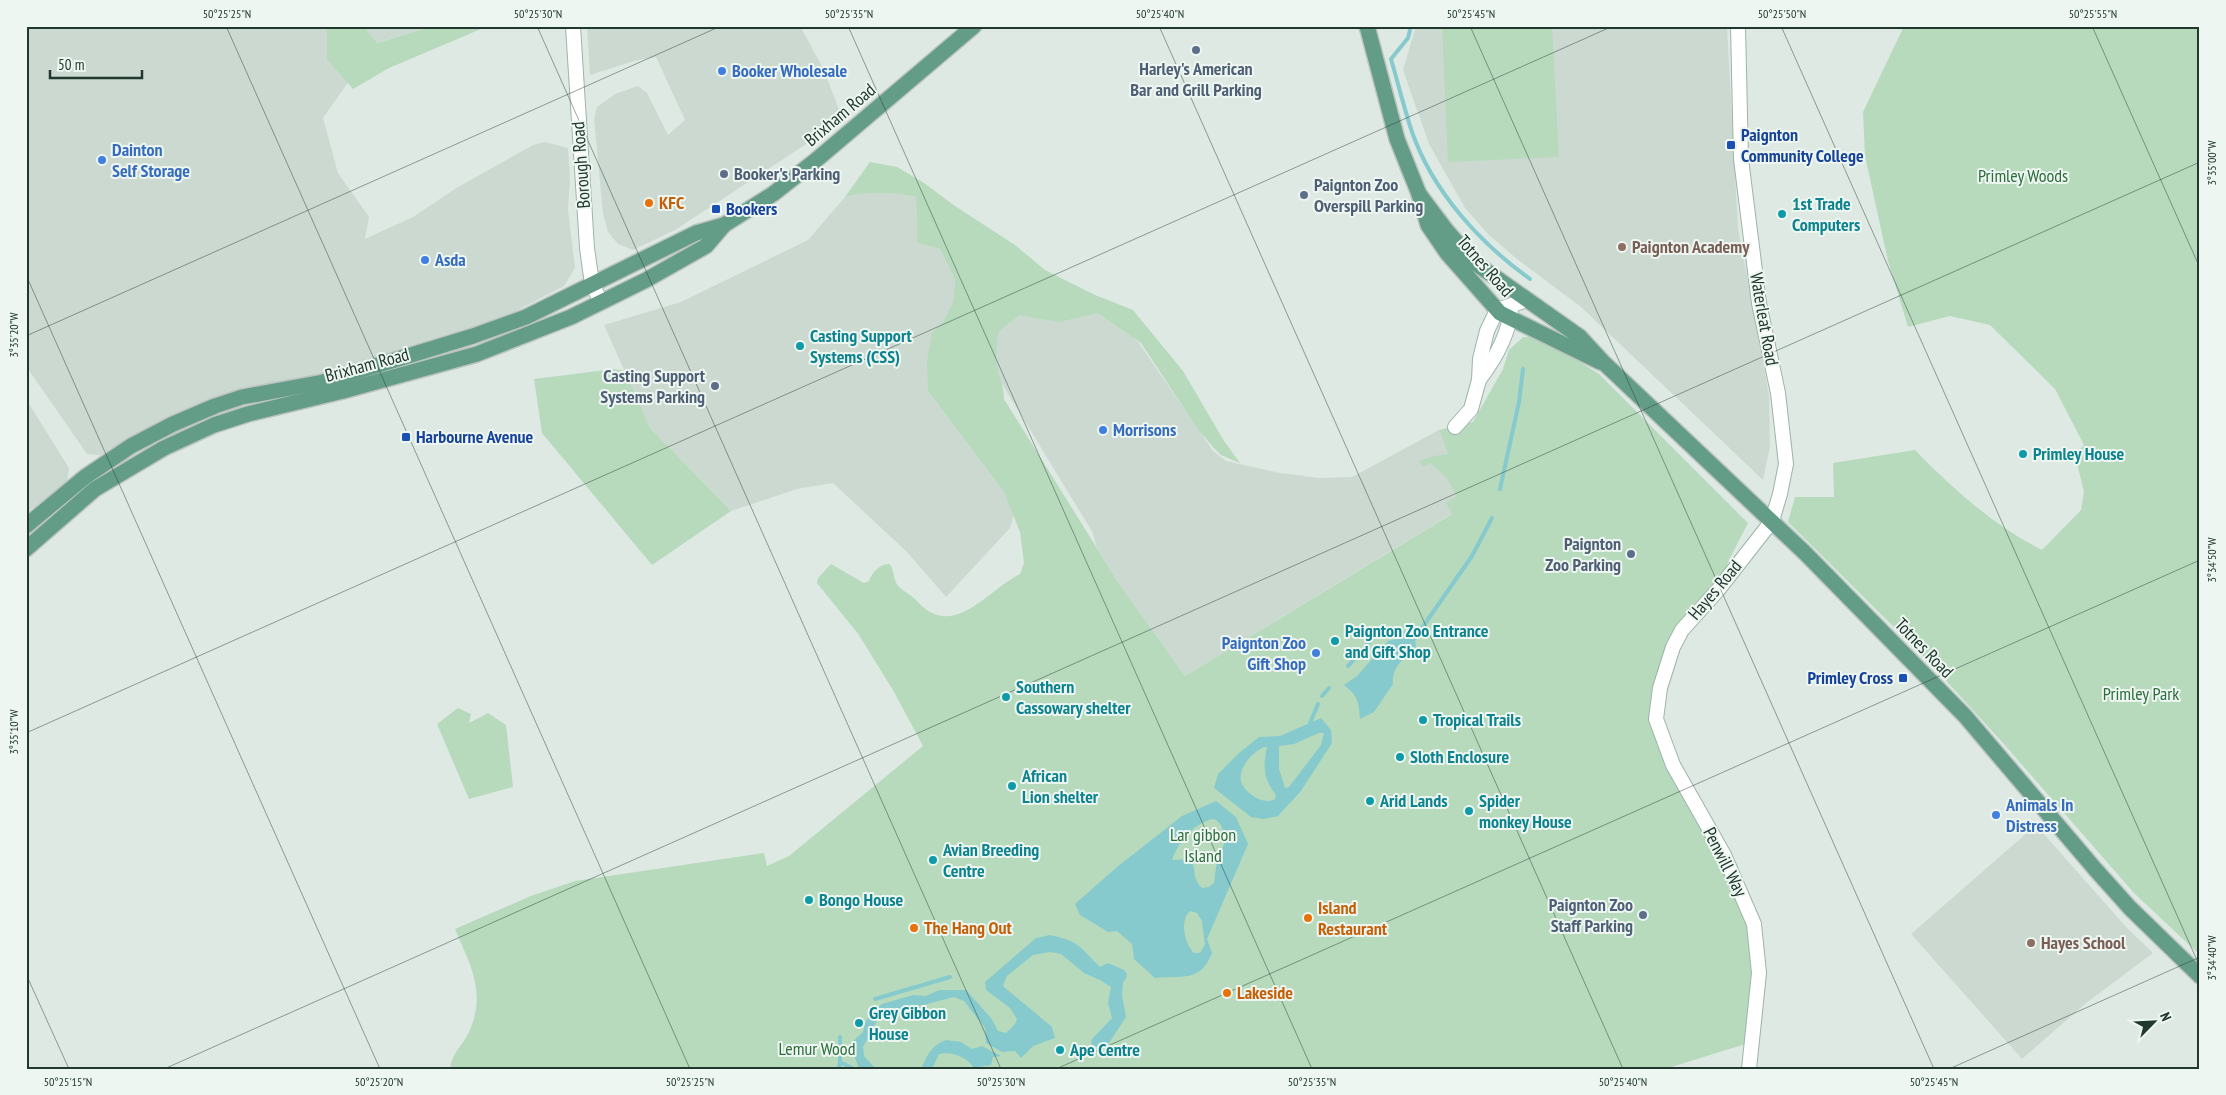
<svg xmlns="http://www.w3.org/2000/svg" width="2226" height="1095" viewBox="0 0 2226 1095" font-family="'PT Sans Narrow',sans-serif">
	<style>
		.built { fill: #ccd9d1 }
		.green { fill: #b7dabc }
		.water { fill: #86cacd; fill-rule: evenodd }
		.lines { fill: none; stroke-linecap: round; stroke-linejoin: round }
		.stream { stroke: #86cacd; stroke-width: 4 }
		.secondary-casing { stroke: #9db4a9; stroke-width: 16 }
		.primary-casing { stroke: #bcc3c1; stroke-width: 18 }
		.secondary { stroke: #fff; stroke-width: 14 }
		.primary { stroke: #639d88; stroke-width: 15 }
		.ticks { fill: none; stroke: #20382f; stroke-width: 1; stroke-opacity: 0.45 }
		.service-dot { fill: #5c6f8a; stroke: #eef6f1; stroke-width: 2 }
		.shop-dot { fill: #3f7fe0; stroke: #eef6f1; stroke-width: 2 }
		.transit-dot { fill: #1a4fb4; stroke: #eef6f1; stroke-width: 2 }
		.food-dot { fill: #e8710a; stroke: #eef6f1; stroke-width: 2 }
		.culture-dot { fill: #0f9aa8; stroke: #eef6f1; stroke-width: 2 }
		.education-dot { fill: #8d6e63; stroke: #eef6f1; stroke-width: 2 }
		.labels { text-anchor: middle; stroke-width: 4; stroke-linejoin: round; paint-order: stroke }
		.service-label { font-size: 18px; font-weight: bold; fill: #4e5e75; stroke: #eef6f1; text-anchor: end }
		.shop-label { font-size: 18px; font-weight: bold; fill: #366cbe; stroke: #eef6f1; text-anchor: start }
		.street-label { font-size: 18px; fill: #20382f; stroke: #eef6f1 }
		.transit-label { font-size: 18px; font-weight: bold; fill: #164399; stroke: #eef6f1; text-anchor: start }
		.park-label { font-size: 18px; fill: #2c6d3e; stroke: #eef6f1 }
		.food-label { font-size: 18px; font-weight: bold; fill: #c56008; stroke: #eef6f1; text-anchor: start }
		.culture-label { font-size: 18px; font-weight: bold; fill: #0d838f; stroke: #eef6f1; text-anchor: start }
		.education-label { font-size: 18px; font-weight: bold; fill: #785e54; stroke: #eef6f1; text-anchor: start }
		.neatline { fill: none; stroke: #20382f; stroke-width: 2 }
		.ticks-label { font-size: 12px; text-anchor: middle; fill: #20382f }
	</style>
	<rect width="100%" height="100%" fill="#dee9e3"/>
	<g class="built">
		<polygon points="26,26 433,26 376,43 323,118 338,173 369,217 365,239 413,217 458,187 533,145 545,142 568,148 570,179 568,209 575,268 564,286 516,311 464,330 392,352 128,440 100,455 87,454 26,366"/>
		<polygon points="587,26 800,26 823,68 843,120 675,230 633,250 618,244 608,232 603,214 594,119 597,107 615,94 638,86 647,93 668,135 685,120 656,57 634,61 590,75"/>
		<polygon points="1416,26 1727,26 1738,228 1769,395 1770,447 1763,480 1581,307 1517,259 1489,235 1465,208 1429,144 1403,70"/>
		<polygon points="863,192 887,192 916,197 917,243 940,249 955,280 953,302 943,322 932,333 928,391 1004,492 1014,515 1010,528 946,597 906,551 833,483 797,489 731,511 650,428 604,325 681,302 808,240 845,197"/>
		<polygon points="1012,311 1102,311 1115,319 1139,343 1213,451 1226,461 1280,473 1320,478 1352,477 1439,430 1465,498 1453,513 1185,676 1118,582 1096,546 1093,533 988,361 987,335"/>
		<polygon points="26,399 69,468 67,483 26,513"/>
		<polygon points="2036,825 2127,928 2153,953 2085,1004 2022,1059 1911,934"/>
	</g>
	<g class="green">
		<polygon points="327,26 363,26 377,43 433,26 488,26 389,68 353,89 327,59"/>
		<polygon points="1442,26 1552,26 1559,157 1448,162"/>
		<path d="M1904,26H2200V955L2134,893L2003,743L1927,660L1788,522L1795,497H1834L1833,463L1915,450C1952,488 1994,526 2042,550L2081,510L2084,492L2075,455L2084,445L2055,389L1990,325L1950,316L1908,327L1888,261L1865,156L1863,112Z"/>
		<path d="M870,162L897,167L924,183L955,206L1015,245L1045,270L1095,295L1133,310L1183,371L1224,441L1240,463L1221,455L1213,447L1199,431L1141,343L1098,313L1059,322L1020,315L999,331C996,344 995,358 998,371C1001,382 1004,388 1004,399L1118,582L1185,676L1452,514L1446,503L1457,496L1446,477L1430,463L1423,467L1419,461L1434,456L1448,454L1439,430L1473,422L1503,369L1509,350L1523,337L1542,338L1599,374L1748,523L1729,560L1718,590L1682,630L1656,719L1754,924L1752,1042L1665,1069H450C451,1054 463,1045 469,1032C487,992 470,965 455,929L531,896L575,881L764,853L767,866L789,856L923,746L894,692L859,635L817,583L818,578L831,564L864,583L869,581C872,573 879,564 889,564L891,566C894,572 894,582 899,587C904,592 910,594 915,599C952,643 986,591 1020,574L1024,563L1020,532L1004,492L928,391L927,361L932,333L943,322L953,302L955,280L940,249L917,243L916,197C890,192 870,191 845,197Z"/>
		<polygon points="614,369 625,371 650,428 731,511 652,565 542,433 534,379"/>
		<polygon points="458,708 471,714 469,723 488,713 506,725 513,787 469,799 437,724"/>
	</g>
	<g class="water">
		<path d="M1407,636L1415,638L1416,649C1404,658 1391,667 1393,684L1374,712L1360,719C1359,702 1358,696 1344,685L1357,676L1388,641Z"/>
		<path d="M1321,718L1331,730L1332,743L1301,791L1278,816L1264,819L1251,817L1214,788L1218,774L1239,753L1259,737L1280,736ZM1319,733H1324L1321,745L1289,787L1285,788L1279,769V746L1294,744ZM1264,747H1267C1263,767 1263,778 1276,795L1275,799C1264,806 1244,793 1241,781C1238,767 1253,752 1264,747Z"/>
		<path d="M1216,801L1236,817L1248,844L1207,939L1212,953C1200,983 1182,975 1155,978L1134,959L1132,944L1117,931L1108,932L1080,915L1075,904L1117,867L1182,816ZM1212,819L1216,820L1221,825L1226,840L1217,860L1214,883L1209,887L1202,888C1190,876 1198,867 1189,859L1172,860C1179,841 1192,825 1212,819ZM1190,911L1197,913L1202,921L1205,945L1200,953H1194C1185,944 1179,921 1190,911Z"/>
		<path d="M1050,935C1079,941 1080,947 1100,967L1108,963L1124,970L1127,974L1126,979L1123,982L1122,995L1126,1017L1109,1043L1097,1047L1091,1044L1092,1039L1112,1018L1108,1003L1111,987L1100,980L1084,973L1061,954L1050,952L1033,955L1007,976L1003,986L1052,1027L1055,1038L1033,1046L1021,1058L1015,1051L1002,1052L986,1043L985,1028L964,1001L954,997L900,1011H889L878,1019L863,1047L864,1056L873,1066L878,1069H902H859L850,1044L863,1032L865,1023L871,1013L882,1004L913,995L926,996L939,990H966L991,1018L998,1031L1006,1033L1015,1024L1017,1019L1010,1008L986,990L985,982L1036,938Z"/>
		<path d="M946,1040L961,1042L972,1049L982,1046L1001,1056L993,1057L991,1065L974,1068C967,1057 952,1051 939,1054L932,1069H921C928,1054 931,1046 946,1040Z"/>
	</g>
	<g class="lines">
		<g class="stream">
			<path d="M1411,26L1408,38L1391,59C1398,83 1404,108 1412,132C1433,192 1480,243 1530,279"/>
			<polyline points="1500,489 1519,402 1523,369"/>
			<polyline points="1415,638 1472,556 1492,518"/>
			<polyline points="1348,666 1376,635 1399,633 1418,634"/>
			<polyline points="1322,696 1329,688"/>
			<polyline points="1310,723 1318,704"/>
			<polyline points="875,999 950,977"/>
			<polyline points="840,1037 840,1062"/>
			<polyline points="839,1069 840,1062 854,1069"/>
		</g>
		<g class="secondary-casing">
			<g id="secondary">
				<polyline points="573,26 587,248 592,284 601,302"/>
				<polyline points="1738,26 1741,159 1759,303 1778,393 1786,464 1780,494 1772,521 1718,590 1682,630 1673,647 1660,688 1656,719 1673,765 1724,855 1754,924 1759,973 1749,1069"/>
				<path d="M1479,380C1495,359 1509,335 1511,309"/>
				<polyline points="1455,427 1471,409 1479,380 1480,359 1487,331 1497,310 1527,300"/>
			</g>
		</g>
		<g class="primary-casing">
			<g id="primary">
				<polyline points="1367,26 1397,139 1419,194 1428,225 1447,253 1500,313 1600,362"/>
				<polyline points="1419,194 1446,230 1475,263 1580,337 1604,363 1805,553 1965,716 2095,869 2130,908 2200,976"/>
				<polyline points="26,526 85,477 131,446 173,424 215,406 242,397 323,382 473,336 526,317 696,233 724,225"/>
				<polyline points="26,549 95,489 164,448 214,425 248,414 343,391 477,354 571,317 646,280 706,246 724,225 773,194 815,161 974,26"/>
			</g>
		</g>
		<use href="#secondary" class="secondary"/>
		<use href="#primary" class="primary"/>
	</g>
	<path class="ticks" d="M226,26L690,1069M537,26L1001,1069M848,26L1312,1069M1159,26L1623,1069M1470,26L1934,1069M1781,26L2200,967M2092,26L2200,268M26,275L380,1069M26,336L721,26M26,733L1613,26M26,974L69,1069M164,1069L2200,162M1056,1069L2200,560M1949,1069L2200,957"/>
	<g class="service-dot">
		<circle cx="1196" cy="50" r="5"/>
		<circle cx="724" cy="174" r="5"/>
		<circle cx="1304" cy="195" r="5"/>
		<circle cx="715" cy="386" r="5"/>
		<circle cx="1631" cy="554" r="5"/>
		<circle cx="1643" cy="915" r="5"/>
	</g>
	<g class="shop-dot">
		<circle cx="722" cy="71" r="5"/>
		<circle cx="102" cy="160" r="5"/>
		<circle cx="425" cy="260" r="5"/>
		<circle cx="1103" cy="430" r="5"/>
		<circle cx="1316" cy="653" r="5"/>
		<circle cx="1996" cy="815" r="5"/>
	</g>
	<g class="transit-dot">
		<rect x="1726" y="140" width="10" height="10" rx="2.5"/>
		<rect x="711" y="204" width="10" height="10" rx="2.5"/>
		<rect x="401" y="432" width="10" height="10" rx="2.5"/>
		<rect x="1898" y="673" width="10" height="10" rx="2.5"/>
	</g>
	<g class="food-dot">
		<circle cx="649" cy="203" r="5"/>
		<circle cx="1308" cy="918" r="5"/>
		<circle cx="914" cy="928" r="5"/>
		<circle cx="1227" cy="993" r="5"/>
	</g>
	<g class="culture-dot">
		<circle cx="1782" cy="214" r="5"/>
		<circle cx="800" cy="346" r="5"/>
		<circle cx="2023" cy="454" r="5"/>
		<circle cx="1335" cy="641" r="5"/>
		<circle cx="1006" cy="697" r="5"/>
		<circle cx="1423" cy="720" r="5"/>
		<circle cx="1400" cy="757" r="5"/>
		<circle cx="1012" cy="786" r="5"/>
		<circle cx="1370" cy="801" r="5"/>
		<circle cx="1469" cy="811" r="5"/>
		<circle cx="933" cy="860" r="5"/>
		<circle cx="809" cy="900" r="5"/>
		<circle cx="859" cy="1023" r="5"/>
		<circle cx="1060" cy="1050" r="5"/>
	</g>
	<g class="education-dot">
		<circle cx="1622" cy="247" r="5"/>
		<circle cx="2031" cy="943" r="5"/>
	</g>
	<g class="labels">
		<g class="service-label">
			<text x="1196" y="75" text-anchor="middle">Harley's American<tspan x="1196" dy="21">Bar and Grill Parking</tspan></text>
			<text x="734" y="180" text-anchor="start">Booker's Parking</text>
			<text x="1314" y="191" text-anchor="start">Paignton Zoo<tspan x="1314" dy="21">Overspill Parking</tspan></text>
			<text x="705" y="382">Casting Support<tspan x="705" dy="21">Systems Parking</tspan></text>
			<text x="1621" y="550">Paignton<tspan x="1621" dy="21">Zoo Parking</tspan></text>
			<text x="1633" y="911">Paignton Zoo<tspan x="1633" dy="21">Staff Parking</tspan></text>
		</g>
		<g class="shop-label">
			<text x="732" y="77">Booker Wholesale</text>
			<text x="112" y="156">Dainton<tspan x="112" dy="21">Self Storage</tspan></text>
			<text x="435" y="266">Asda</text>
			<text x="1113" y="436">Morrisons</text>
			<text x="1306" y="649" text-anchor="end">Paignton Zoo<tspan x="1306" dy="21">Gift Shop</tspan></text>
			<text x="2006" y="811">Animals In<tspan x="2006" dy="21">Distress</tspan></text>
		</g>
		<g class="street-label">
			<text transform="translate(840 115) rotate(-40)" y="6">Brixham Road</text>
			<text transform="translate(581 165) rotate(-94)" y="6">Borough Road</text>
			<text transform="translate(1485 266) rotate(49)" y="6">Totnes Road</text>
			<text transform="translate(1764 319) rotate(80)" y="6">Waterleat Road</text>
			<text transform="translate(367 365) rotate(-15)" y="6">Brixham Road</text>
			<text transform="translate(1715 590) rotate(-50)" y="6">Hayes Road</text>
			<text transform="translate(1924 648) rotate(46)" y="6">Totnes Road</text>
			<text transform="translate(1725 862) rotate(63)" y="6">Penwill Way</text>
		</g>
		<g class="transit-label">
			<text x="1741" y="141">Paignton<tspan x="1741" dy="21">Community College</tspan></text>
			<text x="726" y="215">Bookers</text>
			<text x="416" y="443">Harbourne Avenue</text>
			<text x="1893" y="684" text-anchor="end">Primley Cross</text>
		</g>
		<g class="park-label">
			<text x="2023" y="182">Primley Woods</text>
			<text x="2141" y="700">Primley Park</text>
			<text x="1203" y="841">Lar gibbon<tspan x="1203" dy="21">Island</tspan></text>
			<text x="817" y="1055">Lemur Wood</text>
		</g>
		<g class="food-label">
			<text x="659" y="209">KFC</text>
			<text x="1318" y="914">Island<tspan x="1318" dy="21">Restaurant</tspan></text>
			<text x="924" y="934">The Hang Out</text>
			<text x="1237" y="999">Lakeside</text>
		</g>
		<g class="culture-label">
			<text x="1792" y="210">1st Trade<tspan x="1792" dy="21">Computers</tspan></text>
			<text x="810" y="342">Casting Support<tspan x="810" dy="21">Systems (CSS)</tspan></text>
			<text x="2033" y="460">Primley House</text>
			<text x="1345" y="637">Paignton Zoo Entrance<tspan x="1345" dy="21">and Gift Shop</tspan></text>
			<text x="1016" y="693">Southern<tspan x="1016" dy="21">Cassowary shelter</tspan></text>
			<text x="1433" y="726">Tropical Trails</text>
			<text x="1410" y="763">Sloth Enclosure</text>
			<text x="1022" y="782">African<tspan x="1022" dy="21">Lion shelter</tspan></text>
			<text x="1380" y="807">Arid Lands</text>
			<text x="1479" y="807">Spider<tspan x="1479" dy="21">monkey House</tspan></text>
			<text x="943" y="856">Avian Breeding<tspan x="943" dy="21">Centre</tspan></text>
			<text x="819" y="906">Bongo House</text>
			<text x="869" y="1019">Grey Gibbon<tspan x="869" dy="21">House</tspan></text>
			<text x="1070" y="1056">Ape Centre</text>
		</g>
		<g class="education-label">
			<text x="1632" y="253">Paignton Academy</text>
			<text x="2041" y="949">Hayes School</text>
		</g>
	</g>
	<rect width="2226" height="1095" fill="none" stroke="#eef6f1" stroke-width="55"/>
	<g transform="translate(2154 1022) rotate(66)" stroke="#eef6f1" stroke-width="4" paint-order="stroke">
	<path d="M0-4L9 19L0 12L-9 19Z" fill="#20382f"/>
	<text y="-8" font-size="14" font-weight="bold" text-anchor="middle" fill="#20382f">N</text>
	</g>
	<path d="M50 70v8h92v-8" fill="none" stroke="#20382f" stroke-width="2.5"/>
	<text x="58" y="70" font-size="15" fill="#20382f" stroke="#eef6f1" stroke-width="4" paint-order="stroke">50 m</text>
	<rect x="28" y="28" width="2170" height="1040" class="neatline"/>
	<g class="ticks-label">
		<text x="227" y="18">50°25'25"N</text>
		<text x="538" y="18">50°25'30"N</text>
		<text x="849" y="18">50°25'35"N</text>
		<text x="1160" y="18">50°25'40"N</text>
		<text x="1471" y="18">50°25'45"N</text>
		<text x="1782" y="18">50°25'50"N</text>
		<text x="2093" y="18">50°25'55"N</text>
		<text transform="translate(2212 163) rotate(-90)" y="4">3°35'00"W</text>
		<text transform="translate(14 335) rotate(-90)" y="4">3°35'20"W</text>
		<text transform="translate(2212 560) rotate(-90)" y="4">3°34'50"W</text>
		<text transform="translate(14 732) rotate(-90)" y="4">3°35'10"W</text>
		<text transform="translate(2212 958) rotate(-90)" y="4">3°34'40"W</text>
		<text x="68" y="1086">50°25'15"N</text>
		<text x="379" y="1086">50°25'20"N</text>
		<text x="690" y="1086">50°25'25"N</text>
		<text x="1001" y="1086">50°25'30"N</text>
		<text x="1312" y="1086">50°25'35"N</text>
		<text x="1623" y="1086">50°25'40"N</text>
		<text x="1934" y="1086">50°25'45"N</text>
	</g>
</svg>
